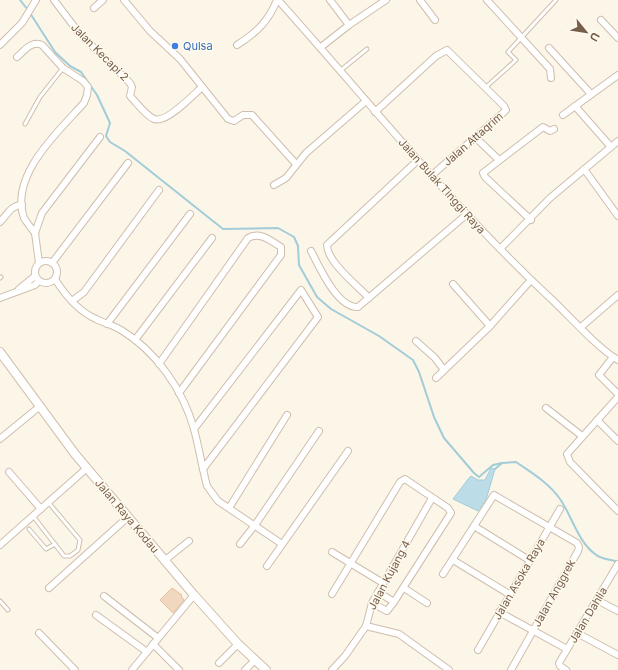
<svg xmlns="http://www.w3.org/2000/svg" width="618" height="670" viewBox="0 0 618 670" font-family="Inter,sans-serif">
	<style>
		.water { fill: #bcdde7; stroke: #a2ccd8 }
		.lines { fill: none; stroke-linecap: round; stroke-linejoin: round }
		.stream { stroke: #a2ccd8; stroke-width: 2 }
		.building { fill: #f2d7bf; stroke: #e5bfa0 }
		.lane-casing { stroke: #cfbead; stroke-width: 5 }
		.street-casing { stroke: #cfbead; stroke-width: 8 }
		.secondary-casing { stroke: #d2bfab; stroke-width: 10 }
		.lane { stroke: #fff; stroke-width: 3 }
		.street { stroke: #fff; stroke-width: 6 }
		.secondary { stroke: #fff; stroke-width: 8 }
		.shop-dot { fill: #3f7fe0; stroke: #fffaee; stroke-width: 1.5 }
		.labels { text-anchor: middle; stroke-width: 3; stroke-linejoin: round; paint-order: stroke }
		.shop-label { font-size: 11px; fill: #366cbe; stroke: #fffaee; text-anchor: start }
		.street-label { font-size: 11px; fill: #775e4b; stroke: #fffaee }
	</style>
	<rect width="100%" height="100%" fill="#fcf6e8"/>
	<polygon class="water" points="491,468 495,469 486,500 478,511 453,499 469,478 471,476 478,480 485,480"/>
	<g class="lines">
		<g class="stream">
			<polyline points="20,0 28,10"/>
			<polyline points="30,13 55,52 70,66 81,72 97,95 110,123 106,136 110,142 125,151 223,229 278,228 294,237 298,246 299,265 317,297 331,309 379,336 413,360 419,372 434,417 444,438 474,473 479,477 493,465 502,463"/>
			<path d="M495,469L502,463L516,462C532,473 549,483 560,499C572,516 578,542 595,554C602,560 610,559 618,562"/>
		</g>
	</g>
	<polygon class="building" points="172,588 182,595 181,596 184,600 173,613 160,600"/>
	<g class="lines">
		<g class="lane-casing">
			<g id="lane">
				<polyline points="341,70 367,49"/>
				<polyline points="486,87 516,60 508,52 556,0"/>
				<polyline points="25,124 40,97 63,68"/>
				<polyline points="0,278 1,277"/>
				<polyline points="33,516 64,556 70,556 78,550 80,540 48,502"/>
				<polyline points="29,529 46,549 55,544"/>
				<polyline points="0,601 8,610"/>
			</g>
		</g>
		<g class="street-casing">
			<g id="street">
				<path d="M54,0L79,33L130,83L132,87L130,96C137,103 145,115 154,119C166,124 193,95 202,87"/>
				<polyline points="124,0 150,31 180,59 228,119 234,121 243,115 252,115 296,164"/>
				<path d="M278,0C367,99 450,204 547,295C568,314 595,346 618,360"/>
				<polyline points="330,0 349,25"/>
				<polyline points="420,0 435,20"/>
				<polyline points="487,0 550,69 551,78"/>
				<polyline points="94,8 103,0"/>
				<polyline points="601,20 618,38"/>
				<polyline points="0,45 22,23 36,0"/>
				<path d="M237,45C256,33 268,22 277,0"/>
				<polyline points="321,47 349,25 386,0"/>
				<polyline points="549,48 591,94"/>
				<path d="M17,57C24,51 32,40 42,45L63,68L83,81L88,87L87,95L84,103C59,131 9,175 24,218C27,223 31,228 35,233"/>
				<polyline points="575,106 611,147"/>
				<polyline points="375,112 436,56 447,50 504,106 506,110 503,113 431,176"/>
				<polyline points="563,115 618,75"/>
				<polyline points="475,137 499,160"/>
				<polyline points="584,169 618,216"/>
				<polyline points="274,185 286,178 306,153 366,101"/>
				<polyline points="531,220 485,177 483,173 543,127 550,131 554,129"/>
				<path d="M0,222C7,215 11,205 22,205"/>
				<polyline points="500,249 550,198 618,141"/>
				<path d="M311,251C319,266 337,308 358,307L466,215"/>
				<circle cx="46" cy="272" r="11"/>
				<polyline points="39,263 35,233 42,213 100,137"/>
				<polyline points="52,263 128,163"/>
				<path d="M55,279C65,295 78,311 96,319C104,323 113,325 121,330C156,351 183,390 194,429C199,448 202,467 207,486L218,501L282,544"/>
				<polyline points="453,284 490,326"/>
				<polyline points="19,289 35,276"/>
				<polyline points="0,298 35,285 39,281"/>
				<path d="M369,298C358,286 327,262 327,245L418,160"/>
				<polyline points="72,301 84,292 159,190"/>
				<polyline points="107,324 190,214"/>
				<polyline points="581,327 618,295"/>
				<polyline points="135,340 212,238"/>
				<polyline points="416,341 435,358 444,370"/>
				<polyline points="613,357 599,375 618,394"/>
				<path d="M159,364L248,238C260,231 271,241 281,247V255L179,393"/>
				<polyline points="436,378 490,326 531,280"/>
				<polyline points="618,397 567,454 570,462 618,511"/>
				<polyline points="546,408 582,436"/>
				<polyline points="597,420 618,441"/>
				<polyline points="194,429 301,290 318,317 203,469"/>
				<polyline points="0,439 39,407"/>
				<polyline points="9,472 41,509"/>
				<polyline points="229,508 287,415"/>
				<polyline points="474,526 529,560"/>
				<polyline points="240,544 255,525 319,431"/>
				<polyline points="0,545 87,468"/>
				<polyline points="332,552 383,583"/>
				<polyline points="453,560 509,594"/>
				<polyline points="164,561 189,541"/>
				<polyline points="267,566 348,451"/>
				<polyline points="443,574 494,495 577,543 579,547 578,551 511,670"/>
				<polyline points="49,588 128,517"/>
				<polyline points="404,588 427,603"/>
				<polyline points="332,594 400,482 405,479 448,508 451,513 394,602 378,592"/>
				<polyline points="104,596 158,638"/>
				<polyline points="597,600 618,611"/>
				<polyline points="372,603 387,611 394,602"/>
				<polyline points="499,612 567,649"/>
				<polyline points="96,615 147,652"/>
				<polyline points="366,626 399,634 449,670"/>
				<polyline points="39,633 75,670"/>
				<polyline points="577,633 618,655"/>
				<polyline points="153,644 179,670"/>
				<polyline points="478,650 560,509"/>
				<polyline points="219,663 238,644"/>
				<polyline points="132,670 194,595"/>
				<polyline points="245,670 255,660"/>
				<polyline points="332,670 345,656 366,626 372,603 432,498"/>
				<polyline points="566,670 560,666 559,663 618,564"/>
			</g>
		</g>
		<g class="secondary-casing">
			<polyline id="secondary" points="0,352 75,454 194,595 238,644 266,670"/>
		</g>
		<use href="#lane" class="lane"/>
		<use href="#street" class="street"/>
		<use href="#secondary" class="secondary"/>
	</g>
	<circle class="shop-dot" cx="175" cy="46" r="4"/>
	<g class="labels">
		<g class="shop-label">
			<text x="183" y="50">Qulsa</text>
		</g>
		<g class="street-label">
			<text transform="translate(100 52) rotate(45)" y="4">Jalan Kecapi 2</text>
			<text transform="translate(473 139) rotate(-41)" y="4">Jalan Attaqrim</text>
			<text transform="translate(442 186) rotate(48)" y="4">Jalan Bulak Tinggi Raya</text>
			<text transform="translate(127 516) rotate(50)" y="4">Jalan Raya Kodau</text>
			<text transform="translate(389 575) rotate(-62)" y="4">Jalan Kujang 4</text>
			<text transform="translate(519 579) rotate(-60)" y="4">Jalan Asoka Raya</text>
			<text transform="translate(554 593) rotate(-61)" y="4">Jalan Anggrek</text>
			<text transform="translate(588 615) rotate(-59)" y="4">Jalan Dahlia</text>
		</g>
	</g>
	<g transform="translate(586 32) rotate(120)" stroke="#fffaee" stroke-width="3" paint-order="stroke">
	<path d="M0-3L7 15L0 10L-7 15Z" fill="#775e4b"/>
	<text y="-6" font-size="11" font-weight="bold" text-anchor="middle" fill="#775e4b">U</text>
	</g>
</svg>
